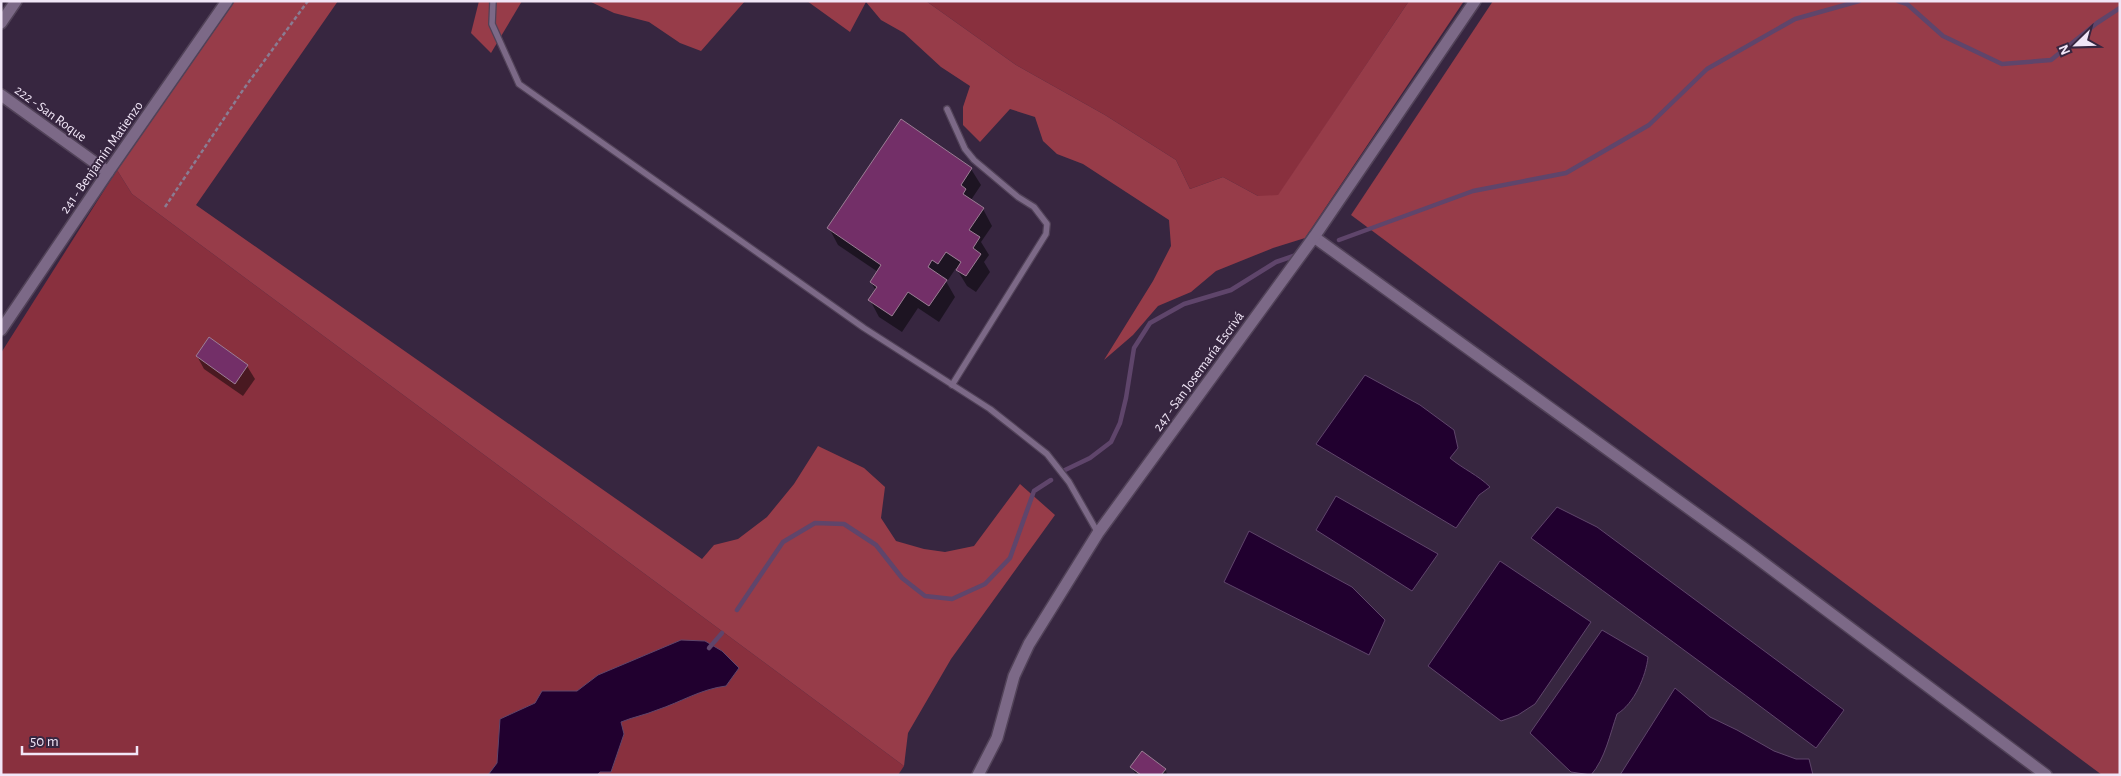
<svg xmlns="http://www.w3.org/2000/svg" width="2121" height="776" viewBox="0 0 2121 776" font-family="'Alegreya Sans',sans-serif">
	<style>
		.green { fill: #89303e }
		.forest { fill: #973c49 }
		.water { fill: #21002f; stroke: #5f456b }
		.shadow { fill: #0007 }
		.lines { fill: none; stroke-linecap: round; stroke-linejoin: round }
		.stream { stroke: #5f456b; stroke-width: 4.5 }
		.building { fill: #732f68; stroke: #9c7e95 }
		.service-casing { stroke: #514258; stroke-width: 8 }
		.minor-casing { stroke: #514258; stroke-width: 14 }
		.path { stroke: #8a7c92; stroke-width: 2.5; stroke-dasharray: 4 2.5; stroke-linecap: butt }
		.service { stroke: #7c6987; stroke-width: 5.5 }
		.minor { stroke: #7c6987; stroke-width: 11 }
		.labels { text-anchor: middle; stroke-width: 4; stroke-linejoin: round; paint-order: stroke }
		.street-label { font-size: 14px; fill: #f1e6f7; stroke: #372640 }
	</style>
	<rect width="100%" height="100%" fill="#372640"/>
	<g class="green">
		<polygon points="926,1 1409,1 1278,196 1258,196 1223,177 1190,189 1176,160 1105,115 1016,65"/>
		<polygon points="117,170 132,194 904,766 898,775 1,775 1,353"/>
	</g>
	<g class="forest">
		<polygon points="235,1 338,1 196,205 702,559 714,545 738,539 767,517 794,484 818,446 864,468 885,487 881,518 896,541 924,549 945,552 974,546 1020,484 1055,515 951,659 908,733 904,766 132,194 117,170"/>
		<polygon points="479,1 522,1 491,53 471,33"/>
		<polygon points="589,1 745,1 701,51 680,43 649,22 614,13"/>
		<polygon points="807,1 926,1 1016,65 1105,115 1176,160 1190,189 1223,177 1258,196 1278,195 1409,1 1464,1 1305,238 1273,248 1216,271 1191,292 1158,306 1133,335 1104,360 1153,281 1171,246 1169,220 1083,164 1057,154 1043,141 1035,117 1010,109 980,142 963,125 963,107 970,86 941,67 904,33 881,20 866,2 850,32"/>
		<polygon points="1493,1 2120,1 2120,775 2102,775 1351,215"/>
	</g>
	<g class="water">
		<path d="M1365,375L1420,405L1454,430L1458,448L1450,458C1463,469 1478,475 1490,487L1479,495L1456,528L1316,444Z"/>
		<polygon points="1336,496 1438,554 1412,591 1316,530"/>
		<path d="M1557,507L1597,527L1844,710L1816,748C1722,677 1626,608 1531,538Z"/>
		<polygon points="1249,531 1352,587 1385,620 1369,655 1224,582"/>
		<polygon points="1500,561 1591,622 1535,704 1518,715 1501,721 1428,666"/>
		<path d="M1602,630L1648,657C1646,676 1634,704 1617,714C1610,734 1605,759 1591,775L1571,772L1530,733Z"/>
		<path d="M681,640L705,641L722,651L739,668L726,686C701,689 681,702 657,710C645,715 633,717 621,722L624,734L611,772H600L597,775H488L497,763L500,719L535,703L542,691H577L598,675Z"/>
		<polygon points="1675,688 1710,717 1737,730 1774,751 1796,759 1809,759 1813,775 1620,775"/>
	</g>
	<g class="shadow">
		<polygon points="971,169 981,185 971,200 983,209 992,226 981,242 989,255 984,262 990,272 976,292 967,286 956,268 948,280 943,276 955,297 939,322 918,308 902,332 879,317 870,300 876,291 871,282 878,272 838,245 829,228"/>
		<polygon points="209,339 247,366 255,379 243,396 204,369 197,356"/>
		<polygon points="1132,767 1165,770 1168,775 1136,775"/>
	</g>
	<g class="lines">
		<g class="stream">
			<polyline points="1898,1 1907,4 1943,36 2002,64 2051,60 2097,23 2120,8"/>
			<polyline points="1339,240 1473,191 1566,173 1649,125 1707,69 1795,19 1859,1"/>
			<polyline points="1065,470 1090,458 1111,442 1120,423 1126,398 1134,348 1150,323 1184,304 1231,290 1276,262 1299,254"/>
			<polyline points="737,610 783,542 815,523 844,524 876,545 902,578 925,596 952,599 985,584 1010,558 1034,491 1051,480"/>
			<polyline points="709,648 722,633"/>
		</g>
	</g>
	<g class="building">
		<polygon points="901,119 972,168 961,185 966,189 963,194 984,208 969,230 980,237 973,248 981,254 966,276 956,270 961,262 946,252 938,264 932,260 928,267 947,280 929,306 908,292 892,316 868,300 877,287 870,282 881,265 827,228"/>
		<polygon points="209,337 248,365 235,384 196,356"/>
		<polygon points="1142,751 1166,769 1161,775 1141,775 1130,767"/>
	</g>
	<g class="lines">
		<g class="service-casing">
			<g id="service">
				<polyline points="493,1 492,24 519,84 864,328 990,409 1047,454 1069,482 1098,533"/>
				<polyline points="947,109 965,149 974,160 1018,197 1034,207 1047,224 1046,234 952,385"/>
			</g>
		</g>
		<g class="minor-casing">
			<g id="minor">
				<polyline points="1,23 16,1"/>
				<polyline points="1,95 108,172"/>
				<polyline points="1314,237 1745,549 2046,775"/>
				<polyline points="1,330 108,172 227,1"/>
				<polyline points="978,775 997,738 1014,676 1029,644 1098,533 1314,237 1475,1"/>
			</g>
		</g>
		<polyline class="path" points="165,207 243,90 308,1"/>
		<use href="#service" class="service"/>
		<use href="#minor" class="minor"/>
	</g>
	<g class="labels">
		<g class="street-label">
			<text transform="translate(51 113) rotate(36)" y="5">222 - San Roque</text>
			<text transform="translate(101 157) rotate(-55)" y="5">241 - Benjamín Matienzo</text>
			<text transform="translate(1198 371) rotate(-54)" y="5">247 - San Josemaría Escrivá</text>
		</g>
	</g>
	<rect width="2121" height="776" fill="none" stroke="#f1e6f7" stroke-width="5"/>
	<g transform="translate(2076 45) rotate(247)" stroke="#372640" stroke-width="4" paint-order="stroke">
	<path d="M0-4L9 19L0 12L-9 19Z" fill="#f1e6f7"/>
	<text y="-8" font-size="14" font-weight="bold" text-anchor="middle" fill="#f1e6f7">N</text>
	</g>
	<path d="M22 746v8h115v-8" fill="none" stroke="#f1e6f7" stroke-width="2.5"/>
	<text x="30" y="746" font-size="15" fill="#f1e6f7" stroke="#372640" stroke-width="4" paint-order="stroke">50 m</text>
</svg>
